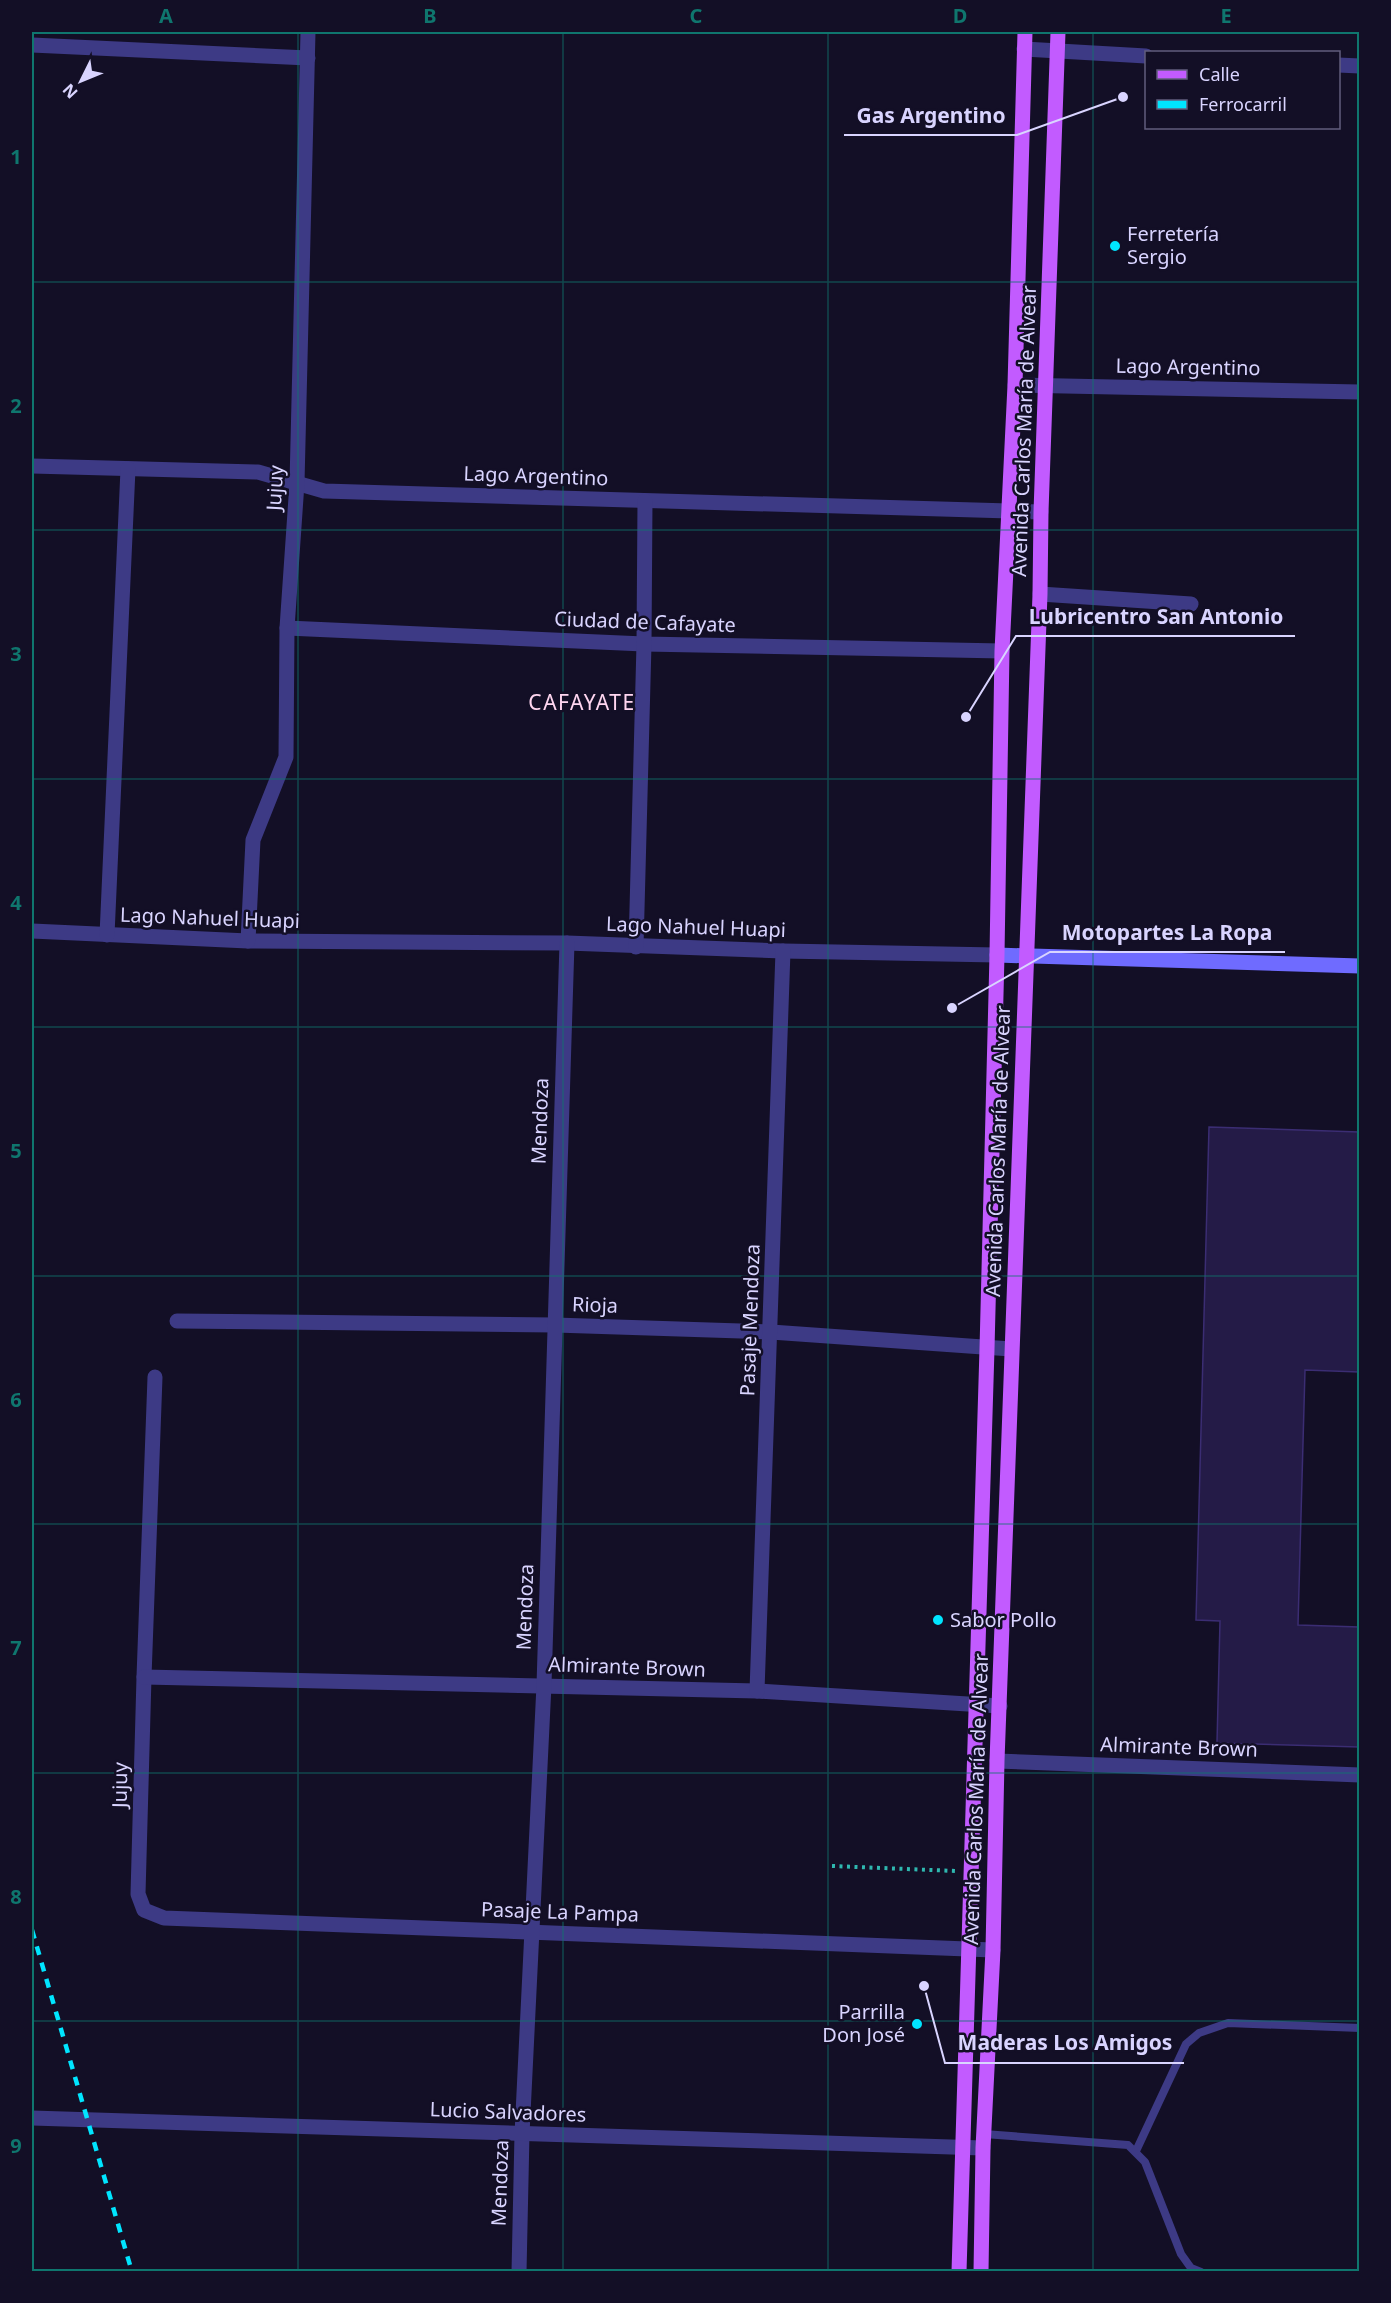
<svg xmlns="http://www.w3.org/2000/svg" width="1391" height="2303" viewBox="0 0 1391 2303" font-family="'Noto Sans',sans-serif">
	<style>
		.building { fill: #241b47; stroke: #3b2d73; stroke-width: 1.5 }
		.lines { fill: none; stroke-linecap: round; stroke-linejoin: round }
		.path { stroke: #2fb8b0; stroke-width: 4; stroke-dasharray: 3 4.5; stroke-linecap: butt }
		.service { stroke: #3d3a85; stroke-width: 8 }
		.minor { stroke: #3d3a85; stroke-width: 15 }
		.tertiary { stroke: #3d3a85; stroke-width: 15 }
		.secondary { stroke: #6f6bff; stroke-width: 15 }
		.primary { stroke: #c25bff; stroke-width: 15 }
		.rail { stroke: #00e5ff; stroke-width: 4.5; stroke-dasharray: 9 8; stroke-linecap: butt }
		.grid { fill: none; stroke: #0f766e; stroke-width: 1.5; stroke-opacity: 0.55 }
		.poi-dot { fill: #00e5ff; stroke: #130f26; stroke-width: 2 }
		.labels { text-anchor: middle; stroke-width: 5; stroke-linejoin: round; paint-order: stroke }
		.poi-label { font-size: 20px; fill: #d9d4ff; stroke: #130f26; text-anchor: start }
		.street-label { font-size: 20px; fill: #d9d4ff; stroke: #130f26 }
		.neighbourhood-label { font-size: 21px; letter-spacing: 1.5px; fill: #ffd6f0; stroke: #130f26 }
		.leader { fill: none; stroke: #d9d4ff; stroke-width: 2 }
		.callout-dot { fill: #d9d4ff; stroke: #130f26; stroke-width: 2 }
		.callout-label { font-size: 21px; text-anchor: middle; font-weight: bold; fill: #d9d4ff; stroke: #130f26; stroke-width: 5; stroke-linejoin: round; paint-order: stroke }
		.neatline { fill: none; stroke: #0f766e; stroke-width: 2 }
		.grid-label { font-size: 20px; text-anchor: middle; font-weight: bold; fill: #0f766e }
	</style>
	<rect width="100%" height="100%" fill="#130f26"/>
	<polygon class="building" points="1209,1127 1359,1132 1359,1372 1305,1370 1298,1625 1359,1627 1359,1747 1217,1743 1220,1621 1196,1620"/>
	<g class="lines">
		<polyline class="path" points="832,1866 956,1871"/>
		<g class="service">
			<polyline points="984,2134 1128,2145 1145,2162 1181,2254 1191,2268 1201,2272"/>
			<polyline points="1136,2151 1186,2044 1199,2033 1228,2023 1360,2028"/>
		</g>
		<g class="minor">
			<polyline points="32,45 308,58"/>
			<polyline points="1024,49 1146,56"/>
			<polyline points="1338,65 1360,66"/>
			<polyline points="1015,385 1360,392"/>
			<polyline points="32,466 258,472 324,491 1041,512"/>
			<polyline points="1040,594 1191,604"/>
			<polyline points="287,628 644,644 1002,651"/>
			<polyline points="32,931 248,941 567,943 783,951 997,955"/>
			<polyline points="107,935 128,469"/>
			<polyline points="248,941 253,840 286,757 287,628 297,483 308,32"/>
			<polyline points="636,947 644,644 645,501"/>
			<polyline points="177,1321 555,1325 771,1332 1011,1349"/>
			<polyline points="155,1377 144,1677 138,1894 144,1910 164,1918 993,1950"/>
			<polyline points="144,1677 757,1691 1000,1706"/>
			<polyline points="757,1691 783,951"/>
			<polyline points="997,1761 1360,1775"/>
			<polyline points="519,2272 522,2134 544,1685 567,943"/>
		</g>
		<polyline class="tertiary" points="32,2118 983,2148"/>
		<polyline class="secondary" points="997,955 1360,966"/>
		<g class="primary">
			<polyline points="959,2272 987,1349 997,955 1002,651 1015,385 1025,32"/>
			<polyline points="981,2272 983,2148 993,1950 997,1761 1040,594 1041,512 1058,32"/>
		</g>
		<polyline class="rail" points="32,1930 132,2272"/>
	</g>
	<path class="grid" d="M298,32V2272M563,32V2272M828,32V2272M1093,32V2272M32,282H1360M32,530H1360M32,779H1360M32,1027H1360M32,1276H1360M32,1524H1360M32,1773H1360M32,2021H1360"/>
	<g class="poi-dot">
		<circle cx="1115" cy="246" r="6"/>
		<circle cx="938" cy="1620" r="6"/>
		<circle cx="917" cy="2024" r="6"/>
	</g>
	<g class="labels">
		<g class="poi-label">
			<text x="1127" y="241">Ferretería<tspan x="1127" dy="23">Sergio</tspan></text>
			<text x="950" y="1627">Sabor Pollo</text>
			<text x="905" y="2019" text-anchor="end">Parrilla<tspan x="905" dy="23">Don José</tspan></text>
		</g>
		<g class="street-label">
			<text transform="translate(1188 367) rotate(1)" y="7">Lago Argentino</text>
			<text transform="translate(1024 431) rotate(-88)" y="7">Avenida Carlos María de Alvear</text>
			<text transform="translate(536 476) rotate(2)" y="7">Lago Argentino</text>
			<text transform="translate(275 488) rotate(-87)" y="7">Jujuy</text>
			<text transform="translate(645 622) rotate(2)" y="7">Ciudad de Cafayate</text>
			<text transform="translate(210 918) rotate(2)" y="7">Lago Nahuel Huapi</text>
			<text transform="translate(696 927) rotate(2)" y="7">Lago Nahuel Huapi</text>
			<text transform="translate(540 1121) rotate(-88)" y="7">Mendoza</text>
			<text transform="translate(998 1151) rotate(-88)" y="7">Avenida Carlos María de Alvear</text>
			<text transform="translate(595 1305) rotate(2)" y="7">Rioja</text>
			<text transform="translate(750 1320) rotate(-88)" y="7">Pasaje Mendoza</text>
			<text transform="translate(525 1607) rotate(-88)" y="7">Mendoza</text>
			<text transform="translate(627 1667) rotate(2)" y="7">Almirante Brown</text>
			<text transform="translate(1179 1747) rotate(2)" y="7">Almirante Brown</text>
			<text transform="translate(120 1785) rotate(-89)" y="7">Jujuy</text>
			<text transform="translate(976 1799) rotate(-88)" y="7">Avenida Carlos María de Alvear</text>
			<text transform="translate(560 1912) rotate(2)" y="7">Pasaje La Pampa</text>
			<text transform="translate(508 2112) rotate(2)" y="7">Lucio Salvadores</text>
			<text transform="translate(500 2183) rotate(-88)" y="7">Mendoza</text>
		</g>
		<g class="neighbourhood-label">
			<text x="582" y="710">CAFAYATE</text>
		</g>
	</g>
	<path class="leader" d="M1123 97L1017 135H844M966 717L1016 636H1295M952 1008L1050 952H1285M924 1986L945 2063H1184"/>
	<g class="callout-dot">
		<circle cx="1123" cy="97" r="6"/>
		<circle cx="966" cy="717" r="6"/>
		<circle cx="952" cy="1008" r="6"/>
		<circle cx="924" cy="1986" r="6"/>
	</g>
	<g class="callout-label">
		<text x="931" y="123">Gas Argentino</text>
		<text x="1156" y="624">Lubricentro San Antonio</text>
		<text x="1167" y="940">Motopartes La Ropa</text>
		<text x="1065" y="2050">Maderas Los Amigos</text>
	</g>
	<rect width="1391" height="2303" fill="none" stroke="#130f26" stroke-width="66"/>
	<rect x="1145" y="51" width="195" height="78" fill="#130f26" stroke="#625e7d" stroke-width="1.5"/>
	<rect x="1157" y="70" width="30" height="9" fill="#c25bff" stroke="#625e7d" stroke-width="1.5"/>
	<text x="1199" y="81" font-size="18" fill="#d9d4ff">Calle</text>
	<rect x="1157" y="100" width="30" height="9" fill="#00e5ff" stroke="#625e7d" stroke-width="1.5"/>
	<text x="1199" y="111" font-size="18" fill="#d9d4ff">Ferrocarril</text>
	<g transform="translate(81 81) rotate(227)" stroke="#130f26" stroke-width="4.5" paint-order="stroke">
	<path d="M0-4.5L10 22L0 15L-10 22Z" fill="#d9d4ff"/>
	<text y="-9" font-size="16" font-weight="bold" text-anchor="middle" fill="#d9d4ff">N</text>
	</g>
	<rect x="33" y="33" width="1325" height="2237" class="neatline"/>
	<g class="grid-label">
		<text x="166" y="23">A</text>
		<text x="430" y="23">B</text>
		<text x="696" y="23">C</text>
		<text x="960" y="23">D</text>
		<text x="1226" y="23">E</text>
		<text x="16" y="164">1</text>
		<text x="16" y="413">2</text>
		<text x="16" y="661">3</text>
		<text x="16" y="910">4</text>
		<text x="16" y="1158">5</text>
		<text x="16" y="1407">6</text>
		<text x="16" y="1655">7</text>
		<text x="16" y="1904">8</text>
		<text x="16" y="2153">9</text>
	</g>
</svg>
